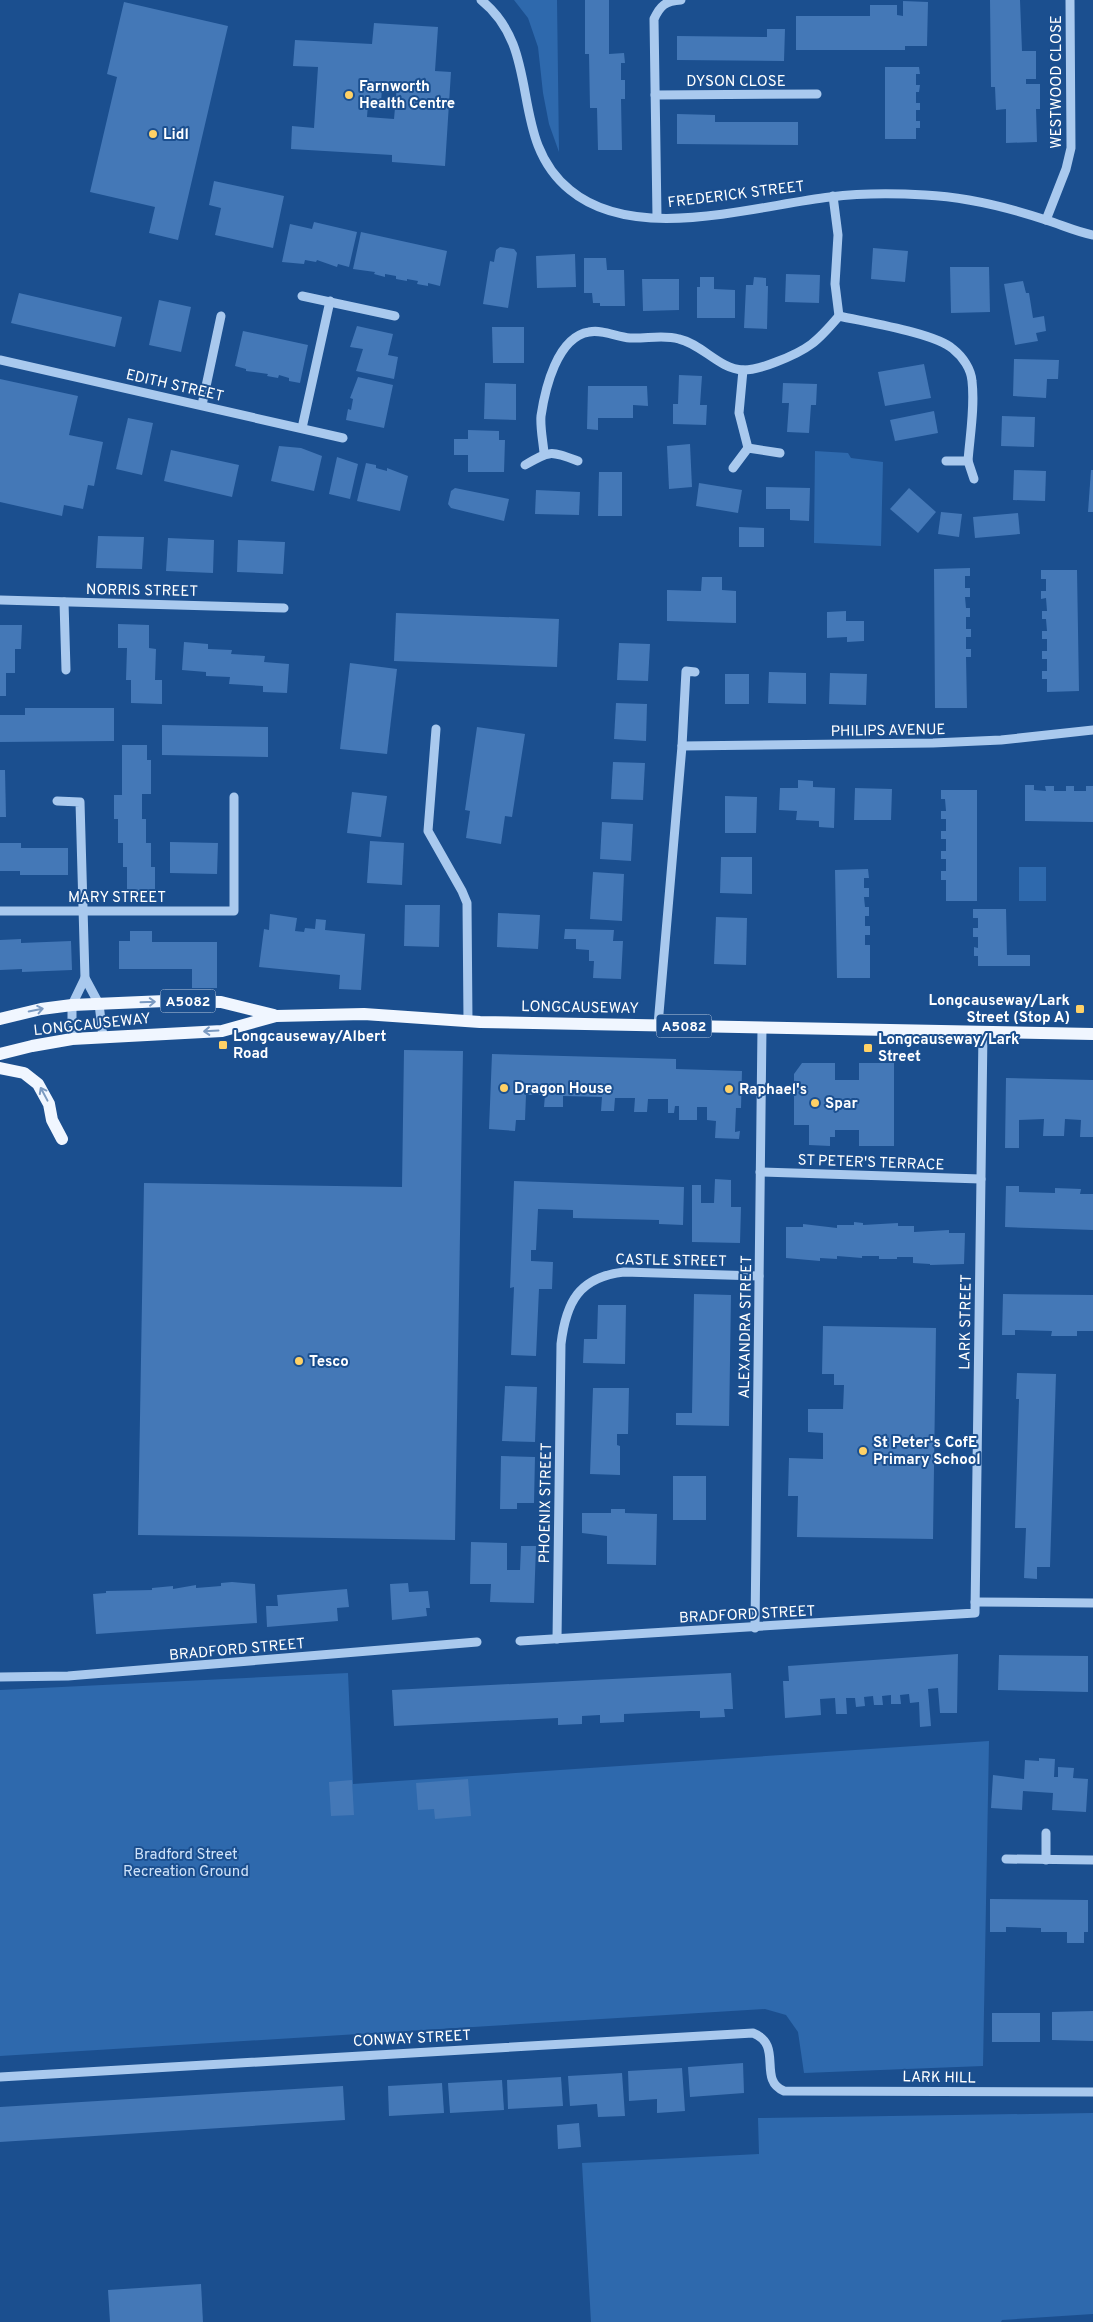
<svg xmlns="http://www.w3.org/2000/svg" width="1093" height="2322" viewBox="0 0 1093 2322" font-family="Overpass,sans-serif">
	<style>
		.green { fill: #2e69ad }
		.building { fill: #4478b7; fill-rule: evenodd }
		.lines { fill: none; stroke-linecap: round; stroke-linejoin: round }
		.minor { stroke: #a9c9ee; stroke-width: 9 }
		.major { stroke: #f0f6ff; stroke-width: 12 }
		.oneway { stroke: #7b9ac1 }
		.poi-dot { fill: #ffd166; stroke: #1b4f8f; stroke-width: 2 }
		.labels { text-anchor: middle; stroke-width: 4; stroke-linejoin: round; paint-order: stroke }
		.shield { fill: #1b4f8f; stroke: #bbcadd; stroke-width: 1 }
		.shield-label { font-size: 14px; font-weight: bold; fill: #fff }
		.street-label { font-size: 15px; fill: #fff; stroke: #1b4f8f }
		.poi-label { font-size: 15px; font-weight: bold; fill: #fff; stroke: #1b4f8f; text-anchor: start }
		.park-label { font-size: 15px; fill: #cfe3fa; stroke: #1b4f8f }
	</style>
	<rect width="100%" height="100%" fill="#1b4f8f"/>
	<g class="green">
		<polygon points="514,0 557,0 559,152 549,124 543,93 538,47 528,18"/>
		<polygon points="815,451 848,453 851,458 883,462 881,546 814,543"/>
		<rect x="1019" y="867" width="27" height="34"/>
		<polygon points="348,1673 353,1784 989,1741 983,2066 804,2073 798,2032 786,2015 765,2009 0,2056 0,1690"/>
		<polygon points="1093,2113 1093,2314 1002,2320 1001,2322 591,2322 582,2163 759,2154 758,2118"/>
	</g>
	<g class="building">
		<polygon points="585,0 609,0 609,54 624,53 625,63 621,63 621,80 625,80 625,99 621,99 622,150 598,150 597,108 590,108 589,54 585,54"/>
		<polygon points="990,0 1020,0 1022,51 1036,51 1036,79 1026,79 1026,84 1040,84 1040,109 1036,109 1037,142 1006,143 1006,109 996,110 995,87 991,87"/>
		<polygon points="903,1 928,2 927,46 905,46 905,50 796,50 796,16 870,16 870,5 897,5 897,15 903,16"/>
		<polygon points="124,2 228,26 178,240 149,233 155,207 90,192 117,77 107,74"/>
		<path d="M374,23L438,27L435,71L451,72L445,166L392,162V155L291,149L292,126L314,128L318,67L293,66L295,40L372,44ZM382,85L397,86L394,119L367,117L368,104L381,105Z"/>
		<polygon points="767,29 785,29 784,61 677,60 677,36 767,37"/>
		<polygon points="885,67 919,67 920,74 916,74 916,85 920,85 919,92 916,92 916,103 920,103 920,110 916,110 916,121 920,121 920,128 916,128 916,139 885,139"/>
		<polygon points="677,114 715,115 715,122 798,122 798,145 677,144"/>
		<polygon points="214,181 284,196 273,248 215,235 221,208 209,205"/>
		<polygon points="314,222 357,232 349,267 338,264 337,267 317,260 316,262 305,260 304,264 282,262 290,224 312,229"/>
		<polygon points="361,232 447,251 440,286 428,283 428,286 417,284 418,281 407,279 407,281 396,279 396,276 385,274 385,277 374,274 375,272 353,269"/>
		<polygon points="500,247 514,249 517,253 508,308 483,304 490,261 494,262 496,250"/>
		<polygon points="873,248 908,251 905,282 871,279"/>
		<polygon points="575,254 576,287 537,288 536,256"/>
		<polygon points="584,258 606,258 607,270 624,270 625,306 600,306 600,303 593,303 592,293 584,293"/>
		<polygon points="950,267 989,267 990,312 951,313"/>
		<polygon points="786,274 820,275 819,303 785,302"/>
		<polygon points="700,277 714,277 714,289 735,290 735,318 697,318 697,287 700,287"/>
		<polygon points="754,277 766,278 766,286 768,286 767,329 744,328 746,285 753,285"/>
		<polygon points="642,279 679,279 679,310 643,311"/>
		<polygon points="1023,281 1026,293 1029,293 1033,318 1044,316 1046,331 1036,333 1038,341 1015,345 1004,284"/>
		<polygon points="19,293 122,317 115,347 11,323"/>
		<polygon points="159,300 191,307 181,352 149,345"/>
		<polygon points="357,326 393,334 388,355 398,357 394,379 356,371 363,349 350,347"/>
		<polygon points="492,327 524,327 524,363 493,363"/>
		<polygon points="243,331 308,345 300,383 289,381 289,378 279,375 278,378 267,376 268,374 246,371 246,369 235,366"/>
		<polygon points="1014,359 1059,360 1058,379 1047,379 1046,398 1013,396"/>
		<polygon points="924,364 931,398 885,406 878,372"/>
		<polygon points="679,375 702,376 700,405 707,405 706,425 673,424 673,404 678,404"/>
		<polygon points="358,377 393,385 384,428 346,420 348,409 351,410 353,399 350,398"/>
		<polygon points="0,379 78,396 69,435 103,442 94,486 88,485 83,509 64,505 62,516 0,502"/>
		<polygon points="485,383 516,384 516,420 484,419"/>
		<polygon points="783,383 817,384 816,405 811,405 809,433 787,432 789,403 782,403"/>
		<polygon points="588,386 647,386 648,406 633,405 633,418 598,418 598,430 587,429"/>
		<polygon points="934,411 938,433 895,441 890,420"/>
		<polygon points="1002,416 1035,417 1034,447 1001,446"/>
		<polygon points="128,418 153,423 142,475 116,469"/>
		<polygon points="468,430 499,431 499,440 505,440 504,472 468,472 468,455 454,455 454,439 468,439"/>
		<polygon points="690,444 692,487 669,489 667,446"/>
		<polygon points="279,446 301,448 322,456 314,491 271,481"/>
		<polygon points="171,450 239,465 232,497 164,481"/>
		<polygon points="337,457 358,464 350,499 329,494"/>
		<polygon points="366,463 376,465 376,468 387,471 387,468 408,476 400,511 357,501"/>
		<polygon points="1014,470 1046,471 1045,501 1013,500"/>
		<polygon points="1091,470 1093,470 1093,512 1088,512"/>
		<polygon points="599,472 622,472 622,516 598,516"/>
		<polygon points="699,483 742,490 738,513 696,506"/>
		<polygon points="766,487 810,488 809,521 790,520 790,509 766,509"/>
		<polygon points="455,488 509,499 504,521 451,508 448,504 451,491"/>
		<polygon points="909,488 936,512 918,533 890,509"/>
		<polygon points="536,490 580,492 579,515 535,514"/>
		<polygon points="941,512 962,514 959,537 938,534"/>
		<polygon points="1018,513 1020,534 975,538 973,517"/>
		<polygon points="739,527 764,528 764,547 739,547"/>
		<polygon points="98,536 144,537 142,569 96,568"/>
		<polygon points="168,538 214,540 213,573 166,571"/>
		<polygon points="238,540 285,542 283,574 237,572"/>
		<polygon points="970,568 970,576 965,576 965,588 970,588 970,597 965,597 966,608 970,608 970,617 966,617 966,629 971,629 971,637 966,637 966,649 971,649 971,657 966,657 967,708 935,708 934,569"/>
		<polygon points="1041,570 1077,570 1079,691 1047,692 1047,679 1042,679 1042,671 1047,671 1047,659 1042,659 1042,651 1047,651 1047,639 1042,639 1042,631 1047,631 1046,619 1042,619 1042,611 1047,611 1046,598 1041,599 1041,591 1046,591 1046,579 1041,579"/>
		<polygon points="702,577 722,577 722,590 736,591 736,623 667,621 667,590 701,591"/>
		<polygon points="846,611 846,621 864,621 864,641 847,642 847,637 827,638 827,612"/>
		<polygon points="396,613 559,619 557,667 394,661"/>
		<polygon points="118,624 149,625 149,648 156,649 155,680 162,680 162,704 131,703 131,680 126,680 127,648 118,648"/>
		<polygon points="0,625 22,625 21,649 15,649 15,673 6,673 6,696 0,696"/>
		<polygon points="184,642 208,644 208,649 232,650 231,654 265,656 264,662 289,664 287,693 263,692 263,686 229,684 230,677 206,676 206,672 182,670"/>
		<polygon points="619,643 650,644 648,681 617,680"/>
		<polygon points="350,663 397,669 387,754 340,749"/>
		<polygon points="769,672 806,673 806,704 768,703"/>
		<polygon points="830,673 867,674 866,705 829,704"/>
		<rect x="725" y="674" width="24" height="30"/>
		<polygon points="616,703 647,704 646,741 614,739"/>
		<polygon points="25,708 114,708 114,741 0,742 0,715 25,715"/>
		<polygon points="162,725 268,727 268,757 162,755"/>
		<polygon points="477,727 525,734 512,817 505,816 501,844 466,838 470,811 465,810"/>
		<polygon points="122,745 147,745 147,760 151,760 151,794 142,794 142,819 146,819 146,843 151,843 151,867 155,867 155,891 127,891 127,867 123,867 123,843 118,843 118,819 114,819 114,795 122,795"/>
		<polygon points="613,762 645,763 643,800 611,799"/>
		<polygon points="0,770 5,770 6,817 0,817"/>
		<polygon points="798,780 813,781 813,787 835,788 834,828 819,827 819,821 796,820 797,811 779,810 780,788 798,788"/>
		<polygon points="1025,785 1034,785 1034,790 1046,791 1045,786 1054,786 1054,791 1066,791 1066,786 1074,786 1074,791 1086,791 1086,786 1093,786 1093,822 1025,821"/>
		<polygon points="855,788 892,789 891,820 854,820"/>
		<polygon points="941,790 977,790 977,901 946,901 946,880 941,880 941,871 946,871 946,859 941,859 941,851 946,851 946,839 941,839 941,831 946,831 946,819 941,819 941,811 946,811 945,799 941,799"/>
		<polygon points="352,792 387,796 381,837 347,833"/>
		<polygon points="725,796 757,797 756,833 725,833"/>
		<polygon points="602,822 633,824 631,861 600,859"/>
		<polygon points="370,841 404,843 402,885 367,883"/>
		<polygon points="170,842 218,843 217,874 170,873"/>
		<polygon points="0,843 21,843 21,848 68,848 68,875 20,875 20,871 0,871"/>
		<polygon points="721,857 752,857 752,894 720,893"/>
		<polygon points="868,869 869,878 864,878 864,888 869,888 869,897 864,897 865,907 869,907 869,916 865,916 865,926 870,926 870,935 865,935 865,945 870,945 870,978 837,978 835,870"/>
		<polygon points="593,872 624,874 622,921 590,919"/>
		<polygon points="405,905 440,905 439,947 404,946"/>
		<polygon points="973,909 1006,909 1007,955 1030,955 1030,966 978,966 978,956 974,956 974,947 978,948 978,937 973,937 973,928 978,928 978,918 973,918"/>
		<polygon points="498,913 540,915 538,949 497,947"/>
		<polygon points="270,914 297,918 295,931 304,932 305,928 315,929 316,919 326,920 325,930 365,934 361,990 339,989 340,975 259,967 264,929 269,930"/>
		<polygon points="716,917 747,918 746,965 714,964"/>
		<polygon points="565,929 614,930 613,941 623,941 621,979 593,978 594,961 589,961 589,950 576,949 576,939 564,939"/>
		<polygon points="130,931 152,931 152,942 217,942 217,988 192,988 192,969 119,969 119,941 130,941"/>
		<polygon points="21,939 21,943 71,941 72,970 22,972 22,969 0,970 0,940"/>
		<polygon points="404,1050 463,1051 455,1540 138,1535 144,1183 402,1187"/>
		<polygon points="492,1054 676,1059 676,1069 742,1071 741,1108 736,1108 735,1132 740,1131 739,1139 715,1138 716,1121 707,1120 707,1107 697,1107 697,1120 679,1120 679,1106 675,1106 674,1113 668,1113 668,1099 648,1099 647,1112 634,1112 635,1098 615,1098 614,1111 601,1111 602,1097 563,1096 563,1107 544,1107 545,1095 526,1095 525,1120 516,1120 515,1131 489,1129"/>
		<polygon points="802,1063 835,1063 835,1080 859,1080 859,1063 894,1063 894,1146 859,1146 859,1130 835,1130 835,1137 830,1137 830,1146 809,1145 809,1125 794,1125 794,1074"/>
		<polygon points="1006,1078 1093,1080 1093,1137 1080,1137 1081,1120 1065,1119 1064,1136 1043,1136 1044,1119 1019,1120 1019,1148 1005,1148"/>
		<polygon points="715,1179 731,1180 731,1207 741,1207 740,1243 692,1242 692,1185 701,1185 701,1203 714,1203"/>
		<polygon points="514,1181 684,1187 683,1225 659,1224 659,1220 573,1218 573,1210 538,1209 536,1250 531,1250 531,1261 553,1262 552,1289 539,1289 536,1356 511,1355 514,1287 510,1288"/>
		<polygon points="1006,1186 1019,1186 1019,1192 1055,1193 1055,1188 1081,1189 1080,1194 1093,1194 1093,1230 1005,1227"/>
		<polygon points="854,1222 863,1223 863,1225 898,1223 898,1226 914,1226 914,1232 949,1230 949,1233 965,1233 964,1264 930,1265 930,1264 913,1263 913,1257 897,1257 897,1259 879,1259 879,1256 862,1256 862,1258 837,1256 837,1259 820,1258 820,1261 786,1258 786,1227 803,1227 803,1224 837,1228 837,1225 854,1225"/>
		<polygon points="694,1294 731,1295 729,1426 676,1425 676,1413 692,1413"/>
		<polygon points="1003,1294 1093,1295 1093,1331 1077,1331 1077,1336 1051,1336 1052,1331 1015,1330 1015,1335 1002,1335"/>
		<polygon points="598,1305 626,1305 625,1364 583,1363 584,1339 597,1339"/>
		<polygon points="823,1326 936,1328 933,1539 797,1537 798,1496 788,1496 789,1458 823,1459 823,1433 808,1432 808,1409 843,1409 844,1385 834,1385 834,1374 822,1374"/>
		<polygon points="1017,1373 1056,1374 1050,1567 1037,1567 1037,1579 1024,1578 1026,1528 1015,1528 1019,1399 1016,1399"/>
		<polygon points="505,1386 537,1387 535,1442 502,1441"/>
		<polygon points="593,1388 629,1388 628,1434 617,1434 617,1445 620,1446 620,1475 590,1474"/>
		<polygon points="501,1456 535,1457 534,1503 517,1503 517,1509 500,1509"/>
		<rect x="673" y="1476" width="33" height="44"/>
		<polygon points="611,1509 625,1509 625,1513 657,1514 656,1565 607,1564 607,1536 582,1533 582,1513 611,1513"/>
		<polygon points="471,1542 507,1543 507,1570 520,1570 521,1546 536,1546 534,1603 490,1602 491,1584 470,1584"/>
		<polygon points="232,1582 255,1584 257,1623 96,1634 93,1594 106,1593 106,1591 152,1590 152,1588 173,1586 173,1589 196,1585 196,1588 221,1586 221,1583"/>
		<polygon points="408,1583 409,1592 428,1591 430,1608 426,1608 427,1616 392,1620 390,1584"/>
		<polygon points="347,1589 349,1607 337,1608 338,1621 267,1627 266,1606 278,1606 277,1595"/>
		<polygon points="958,1654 957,1713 940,1713 938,1688 928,1689 931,1726 920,1727 919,1702 910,1703 909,1694 900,1695 901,1704 891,1704 891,1695 882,1696 883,1705 874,1705 873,1696 864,1697 865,1706 856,1707 855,1698 846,1698 847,1714 836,1714 835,1698 820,1699 821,1715 785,1718 783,1681 789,1681 788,1666"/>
		<polygon points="999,1655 1088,1656 1088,1692 998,1690"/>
		<polygon points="731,1673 733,1709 724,1709 725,1717 700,1718 700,1711 691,1711 624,1714 624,1722 600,1723 600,1715 582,1716 582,1724 558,1725 558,1718 394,1726 392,1690"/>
		<polygon points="1039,1758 1055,1759 1054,1777 1058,1777 1058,1767 1074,1768 1073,1778 1088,1779 1086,1812 1052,1810 1053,1793 1023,1791 1022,1810 991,1808 993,1775 1024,1779 1025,1760 1039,1761"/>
		<polygon points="468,1779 471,1816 435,1819 434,1809 418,1810 416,1783"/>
		<polygon points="352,1780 354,1815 331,1816 329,1782"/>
		<polygon points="990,1899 1088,1900 1088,1932 1084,1932 1084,1943 1067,1943 1067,1932 1041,1932 1041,1928 1006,1927 1006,1932 990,1932"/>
		<polygon points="1093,2011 1093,2041 1052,2040 1052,2012"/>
		<rect x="992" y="2013" width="48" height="29"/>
		<polygon points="743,2063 744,2093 690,2097 688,2067"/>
		<polygon points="682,2068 685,2111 657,2113 657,2099 629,2101 628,2071"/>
		<polygon points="622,2073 625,2116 598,2117 597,2104 570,2106 568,2076"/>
		<polygon points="561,2077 563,2106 508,2109 507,2080"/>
		<polygon points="502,2080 504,2110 450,2113 448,2083"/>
		<polygon points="442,2083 444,2113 389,2116 388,2086"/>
		<polygon points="343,2086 345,2120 0,2142 0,2107"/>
		<polygon points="579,2123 581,2147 558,2149 557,2125"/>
		<polygon points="201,2284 203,2322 110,2322 108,2290"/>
	</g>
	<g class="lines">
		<g class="minor">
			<path d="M481,0C545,51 506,138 570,190C635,244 753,206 830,197C861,193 893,193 925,195C966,197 1007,207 1046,220C1062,225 1077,232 1093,235"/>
			<polyline points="655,95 817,94"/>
			<polyline points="833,196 838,235 835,284 839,316"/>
			<path d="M657,217L654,19C660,6 665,1 681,0"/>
			<polyline points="1046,220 1066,169 1071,148 1070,0"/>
			<polyline points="302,296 395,316"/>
			<polyline points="0,360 343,438"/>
			<polyline points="743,370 739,413 748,448"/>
			<polyline points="202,405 221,316"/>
			<polyline points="302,428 330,301"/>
			<path d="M544,453C543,441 540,427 541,416C545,389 557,337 589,332C602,329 617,337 630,338C646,339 663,334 679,339C702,344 719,369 743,370C755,370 766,366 776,362C808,350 817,342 839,316C865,322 935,333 953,349C963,357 971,369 972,381C975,407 970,435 968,461"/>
			<polyline points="946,461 968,461 974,479"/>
			<path d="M525,465C550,450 551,451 578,461"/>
			<polyline points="733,468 748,448 780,453"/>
			<polyline points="0,600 284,608"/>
			<polyline points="64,602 66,670"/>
			<polyline points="436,729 428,831 462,891 467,903 468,1021"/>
			<polyline points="682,746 933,743 1001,740 1093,730"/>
			<polyline points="57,801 80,802 85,978 99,1004 103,1037"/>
			<polyline points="0,911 234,911 234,797"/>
			<polyline points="658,1025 682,746 686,671 695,672"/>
			<polyline points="72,1039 72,1005 85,978"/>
			<polyline points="760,1172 981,1179"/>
			<polyline points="975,1602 1093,1603"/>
			<polyline points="755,1628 762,1027"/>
			<path d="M557,1639L561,1344C566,1302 579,1277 624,1272L759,1276"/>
			<polyline points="520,1641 975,1613 983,1032"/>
			<polyline points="0,1677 68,1676 477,1642"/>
			<polyline points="1006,1859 1093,1860"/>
			<polyline points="1046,1860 1046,1833"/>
			<path d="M0,2077L753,2033C784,2045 757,2080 784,2091L1093,2092"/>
		</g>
		<g class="major">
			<polyline points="0,1019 41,1009 72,1005 165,1001 221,1002 274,1015"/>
			<polyline points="0,1054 32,1046 72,1039 222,1031 276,1016 364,1014 480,1022 1093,1034"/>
			<polyline points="0,1068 24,1073 38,1084 49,1104 52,1120 62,1139"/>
		</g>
	</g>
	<defs><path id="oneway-shaft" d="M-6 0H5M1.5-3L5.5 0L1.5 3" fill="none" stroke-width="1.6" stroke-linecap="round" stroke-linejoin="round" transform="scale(1.25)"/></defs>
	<g class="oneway">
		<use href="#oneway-shaft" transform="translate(148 1002) rotate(-2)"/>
		<use href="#oneway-shaft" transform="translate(36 1010) rotate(-11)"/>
		<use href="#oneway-shaft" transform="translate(211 1031) rotate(177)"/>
		<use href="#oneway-shaft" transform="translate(44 1094) rotate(-118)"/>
	</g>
	<g class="poi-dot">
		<circle cx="349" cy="95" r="5"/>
		<circle cx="153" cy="134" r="5"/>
		<rect x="1075" y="1004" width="10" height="10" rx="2.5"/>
		<rect x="218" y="1040" width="10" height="10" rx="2.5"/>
		<rect x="863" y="1043" width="10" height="10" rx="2.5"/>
		<circle cx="504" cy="1088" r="5"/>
		<circle cx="729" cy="1089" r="5"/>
		<circle cx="815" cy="1103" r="5"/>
		<circle cx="299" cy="1361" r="5"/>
		<circle cx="863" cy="1451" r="5"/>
	</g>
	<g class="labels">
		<g class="shield">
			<rect x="160.5" y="989.5" width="55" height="23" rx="4"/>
			<rect x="656.5" y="1014.5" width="55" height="23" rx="4"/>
		</g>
		<g class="shield-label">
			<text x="188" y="1006">A5082</text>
			<text x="684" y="1031">A5082</text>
		</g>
		<g class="street-label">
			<text x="736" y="86">DYSON CLOSE</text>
			<text transform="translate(1056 82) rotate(-90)" y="5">WESTWOOD CLOSE</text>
			<text transform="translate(736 194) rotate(-7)" y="5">FREDERICK STREET</text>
			<text transform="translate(175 385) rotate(13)" y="5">EDITH STREET</text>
			<text transform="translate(142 590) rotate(1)" y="5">NORRIS STREET</text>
			<text transform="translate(888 730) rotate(-1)" y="5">PHILIPS AVENUE</text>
			<text x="117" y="902">MARY STREET</text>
			<text transform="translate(580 1007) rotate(1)" y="5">LONGCAUSEWAY</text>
			<text transform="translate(92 1024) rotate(-6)" y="5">LONGCAUSEWAY</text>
			<text transform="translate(871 1162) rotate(2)" y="5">ST PETER'S TERRACE</text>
			<text transform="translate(671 1260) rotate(1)" y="5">CASTLE STREET</text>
			<text transform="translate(965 1322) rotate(-89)" y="5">LARK STREET</text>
			<text transform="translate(745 1327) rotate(-89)" y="5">ALEXANDRA STREET</text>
			<text transform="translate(545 1503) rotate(-89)" y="5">PHOENIX STREET</text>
			<text transform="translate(747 1614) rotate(-3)" y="5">BRADFORD STREET</text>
			<text transform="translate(237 1649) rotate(-5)" y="5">BRADFORD STREET</text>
			<text transform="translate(412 2038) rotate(-3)" y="5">CONWAY STREET</text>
			<text transform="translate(939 2077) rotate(1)" y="5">LARK HILL</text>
		</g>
		<g class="poi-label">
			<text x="359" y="91">Farnworth<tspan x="359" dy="17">Health Centre</tspan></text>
			<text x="163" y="139">Lidl</text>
			<text x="1070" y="1005" text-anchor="end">Longcauseway/Lark<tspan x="1070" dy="17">Street (Stop A)</tspan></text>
			<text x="233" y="1041">Longcauseway/Albert<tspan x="233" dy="17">Road</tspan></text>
			<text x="878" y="1044">Longcauseway/Lark<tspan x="878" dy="17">Street</tspan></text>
			<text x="514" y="1093">Dragon House</text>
			<text x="739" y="1094">Raphael's</text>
			<text x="825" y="1108">Spar</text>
			<text x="309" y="1366">Tesco</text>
			<text x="873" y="1447">St Peter's CofE<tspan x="873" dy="17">Primary School</tspan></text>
		</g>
		<g class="park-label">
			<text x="186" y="1859">Bradford Street<tspan x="186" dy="17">Recreation Ground</tspan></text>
		</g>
	</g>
</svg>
